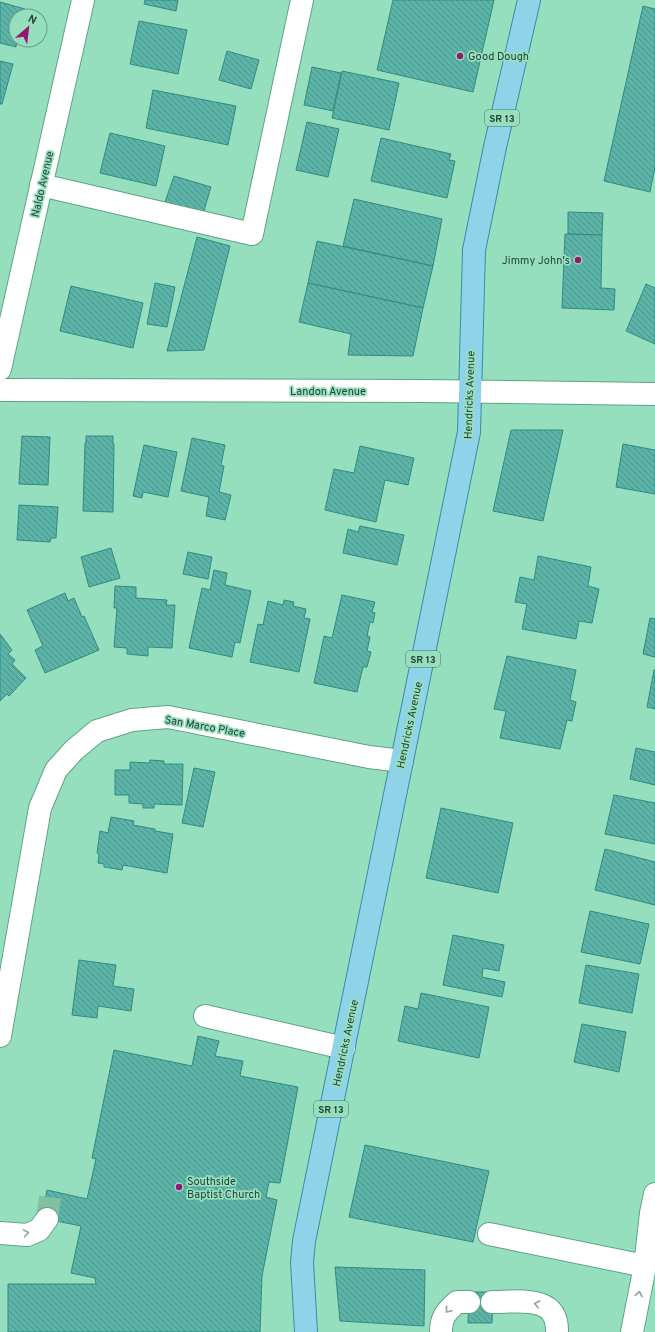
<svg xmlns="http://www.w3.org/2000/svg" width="655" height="1332" viewBox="0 0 655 1332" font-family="Overpass,sans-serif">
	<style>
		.building { fill: url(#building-back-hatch); stroke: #308b81 }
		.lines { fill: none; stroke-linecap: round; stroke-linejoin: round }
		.minor-tunnel { stroke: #80c0a3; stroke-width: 22; stroke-dasharray: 22 11; stroke-linecap: butt }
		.minor-casing { stroke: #5da485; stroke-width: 24 }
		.major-casing { stroke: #3a8da2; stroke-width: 24 }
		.minor { stroke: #fff; stroke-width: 22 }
		.major { stroke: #8fd3e9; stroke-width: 22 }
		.oneway { stroke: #92a29b }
		.poi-dot { fill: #961770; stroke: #96dfbe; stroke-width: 1.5 }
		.labels { text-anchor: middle; stroke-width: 3.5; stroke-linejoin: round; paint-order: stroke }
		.shield { fill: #96dfbe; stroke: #487260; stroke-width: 1 }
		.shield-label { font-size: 10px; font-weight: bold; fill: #264437 }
		.poi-label { font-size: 11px; fill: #264437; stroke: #96dfbe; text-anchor: start }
		.street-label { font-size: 11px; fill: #264437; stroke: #96dfbe }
	</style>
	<defs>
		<pattern id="building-back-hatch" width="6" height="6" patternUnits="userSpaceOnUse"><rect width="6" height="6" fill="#5cb3a7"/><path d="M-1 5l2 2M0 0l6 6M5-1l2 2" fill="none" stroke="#4c9389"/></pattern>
	</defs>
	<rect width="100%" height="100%" fill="#96dfbe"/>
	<g class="building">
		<polygon points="145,0 178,0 176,11 144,4"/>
		<polygon points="393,0 494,0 473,92 377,70"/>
		<polygon points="0,2 25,9 23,16 16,16 16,40 17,40 16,47 0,43"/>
		<polygon points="643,6 655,9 655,167 650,192 604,181"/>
		<polygon points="139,21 187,30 178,74 130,64"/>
		<polygon points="227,51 259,60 251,89 219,80"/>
		<polygon points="0,61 13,64 2,104 0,104"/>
		<polygon points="312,67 341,73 333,111 304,105"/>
		<polygon points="342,71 399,83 389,130 332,118"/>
		<polygon points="153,90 236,106 228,145 146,128"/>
		<polygon points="307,122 339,129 328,177 296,170"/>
		<polygon points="110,133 165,146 156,186 100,173"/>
		<polygon points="381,138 451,154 449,160 455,161 447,198 371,181"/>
		<polygon points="174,176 211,187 203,214 165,202"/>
		<polygon points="354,199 442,219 433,266 343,246"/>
		<polygon points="568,212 603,213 602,235 568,234"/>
		<polygon points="565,234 602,235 601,288 615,289 614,310 562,308"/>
		<polygon points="197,237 230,246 204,350 167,351"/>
		<polygon points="317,241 433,266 423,308 308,283"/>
		<polygon points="155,283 175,287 167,327 147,324"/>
		<polygon points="308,283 423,308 413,356 348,355 351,334 299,322"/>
		<polygon points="646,284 655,288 655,344 626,331"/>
		<polygon points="71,286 143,303 133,348 60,331"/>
		<polygon points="511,430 563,430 543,521 493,511"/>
		<polygon points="22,436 50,437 48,485 19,484"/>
		<polygon points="86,436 113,436 113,444 114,444 113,512 83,511 85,443 86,443"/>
		<polygon points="192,438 225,445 221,465 224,466 219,492 231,495 225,520 206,516 209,497 181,491"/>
		<polygon points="623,444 655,450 655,494 616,487"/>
		<polygon points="144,445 177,452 168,497 143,492 142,498 133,496"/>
		<polygon points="360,446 414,458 408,485 385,480 376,522 325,510 334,469 354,473"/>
		<polygon points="19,505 58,507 56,538 51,538 50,542 17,540"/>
		<polygon points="360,526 404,535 397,565 343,553 348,529 358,532"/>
		<polygon points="111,548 120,578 89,587 81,557"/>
		<polygon points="188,552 212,557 208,579 183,574"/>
		<polygon points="538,556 591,567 588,586 599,589 592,623 579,621 576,639 522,629 527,604 515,602 520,577 534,580"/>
		<polygon points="214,570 227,573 225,585 251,591 240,643 235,642 232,657 189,648 202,588 210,590"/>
		<polygon points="115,586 136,587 136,598 167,600 166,605 175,605 172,648 148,647 148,656 127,654 127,648 114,647 117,608 114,608"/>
		<polygon points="65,593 68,601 74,598 82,617 84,616 99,650 45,673 35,650 43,646 27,610"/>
		<polygon points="342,595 375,602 372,612 375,613 373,623 370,622 367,636 370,637 367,651 371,652 367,667 363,667 357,692 314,683 324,636 332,638"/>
		<polygon points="284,600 294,602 293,606 306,609 304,618 310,619 299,672 250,662 258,624 263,625 268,601 283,605"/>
		<polygon points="650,618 655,619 655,657 643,654"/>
		<polygon points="0,634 12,650 8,654 15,660 12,664 26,678 9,696 7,694 0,701"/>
		<polygon points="507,656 576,670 570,700 576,702 572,721 567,720 560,749 500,738 506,711 494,709"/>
		<polygon points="654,670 655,670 655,709 647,707"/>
		<polygon points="636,748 655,752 655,785 630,779"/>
		<polygon points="150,760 164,761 164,764 183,764 182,805 154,804 154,808 143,808 143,804 129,803 129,795 115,795 115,770 130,770 130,762 149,763"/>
		<polygon points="194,768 215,772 203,827 182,823"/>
		<polygon points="614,795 655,803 655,844 605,834"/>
		<polygon points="441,808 513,823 498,893 426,878"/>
		<polygon points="111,817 134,821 133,825 155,829 155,831 173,834 167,873 123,865 122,870 104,867 104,864 98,863 99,854 97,853 100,831 108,833"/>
		<polygon points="605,849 655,862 655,905 595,890"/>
		<polygon points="590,911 649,924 640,964 581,952"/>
		<polygon points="453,935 504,945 499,971 483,968 482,977 505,982 502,997 443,985"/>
		<polygon points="79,960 116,965 113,986 134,989 131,1011 98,1006 97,1018 72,1015"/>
		<polygon points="586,965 639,974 632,1013 579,1003"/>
		<polygon points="421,993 489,1007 479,1058 398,1041 405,1006 418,1009"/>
		<polygon points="582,1024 626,1032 619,1072 574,1062"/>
		<polygon points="198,1036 219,1041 215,1056 243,1061 240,1076 298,1087 280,1183 269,1182 266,1197 277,1200 262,1276 260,1332 8,1332 8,1284 96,1284 95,1278 71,1273 81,1226 42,1218 47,1190 87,1199 96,1159 92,1158 114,1050 192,1066"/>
		<polygon points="365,1145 489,1171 473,1242 349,1217"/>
		<polygon points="335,1267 425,1270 424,1326 340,1321"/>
		<polygon points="469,1292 493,1292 492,1323 468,1323"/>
	</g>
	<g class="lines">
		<polyline class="minor-tunnel" points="47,1219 51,1191"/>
		<g class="minor-casing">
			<g id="minor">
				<polyline points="41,185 252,234 302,0"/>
				<polyline points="0,369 83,0"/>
				<polyline points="0,390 426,391 655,394"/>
				<polyline points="205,1016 344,1048"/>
				<polyline points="0,1036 40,808 56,770 74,750 97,731 132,720 168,717 369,757 402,761"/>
				<polyline points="0,1233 27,1235 39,1230 47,1219"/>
				<polyline points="489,1234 645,1266"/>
				<path d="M492,1302C519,1302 558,1294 557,1332"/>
				<path d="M441,1332C441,1317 446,1312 457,1302H469"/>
				<polyline points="632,1332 645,1266 651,1213 655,1194"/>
			</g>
		</g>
		<g class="major-casing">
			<polyline id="major" points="306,1332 302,1262 304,1241 469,432 474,250 495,147 529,0"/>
		</g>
		<use href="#minor" class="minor"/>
		<use href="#major" class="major"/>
	</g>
	<defs><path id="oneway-chevron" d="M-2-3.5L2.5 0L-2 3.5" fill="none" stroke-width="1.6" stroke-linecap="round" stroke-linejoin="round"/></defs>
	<g class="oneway">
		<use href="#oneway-chevron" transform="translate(26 1233) rotate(-10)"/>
		<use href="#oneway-chevron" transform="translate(639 1294) rotate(-79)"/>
		<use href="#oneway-chevron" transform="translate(537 1304) rotate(-167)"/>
		<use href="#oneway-chevron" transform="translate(448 1310) rotate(130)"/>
	</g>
	<g class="poi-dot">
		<circle cx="460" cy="56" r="4"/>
		<circle cx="578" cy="260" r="4"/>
		<circle cx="179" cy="1187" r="4"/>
	</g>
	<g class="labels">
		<g class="shield">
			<rect x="485" y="110" width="34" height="16" rx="3"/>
			<rect x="406" y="651" width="34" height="16" rx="3"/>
			<rect x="314" y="1101" width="34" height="16" rx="3"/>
		</g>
		<g class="shield-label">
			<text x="502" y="122">SR 13</text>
			<text x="423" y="663">SR 13</text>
			<text x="331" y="1113">SR 13</text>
		</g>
		<g class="poi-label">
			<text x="468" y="60">Good Dough</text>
			<text x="570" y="264" text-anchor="end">Jimmy John's</text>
			<text x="187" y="1185">Southside<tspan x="187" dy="13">Baptist Church</tspan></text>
		</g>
		<g class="street-label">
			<text transform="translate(42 184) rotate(-77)" y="4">Naldo Avenue</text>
			<text x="328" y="395">Landon Avenue</text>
			<text transform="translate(469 395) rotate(-88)" y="4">Hendricks Avenue</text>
			<text transform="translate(409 725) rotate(-78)" y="4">Hendricks Avenue</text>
			<text transform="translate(205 726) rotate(10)" y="4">San Marco Place</text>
			<text transform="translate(345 1043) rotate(-78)" y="4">Hendricks Avenue</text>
		</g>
	</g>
	<g transform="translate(28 28) rotate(28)"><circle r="19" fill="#96dfbe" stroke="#69a188"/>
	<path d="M0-3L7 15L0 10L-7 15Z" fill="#961770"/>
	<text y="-6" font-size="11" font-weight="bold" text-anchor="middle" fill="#264437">N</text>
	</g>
</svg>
